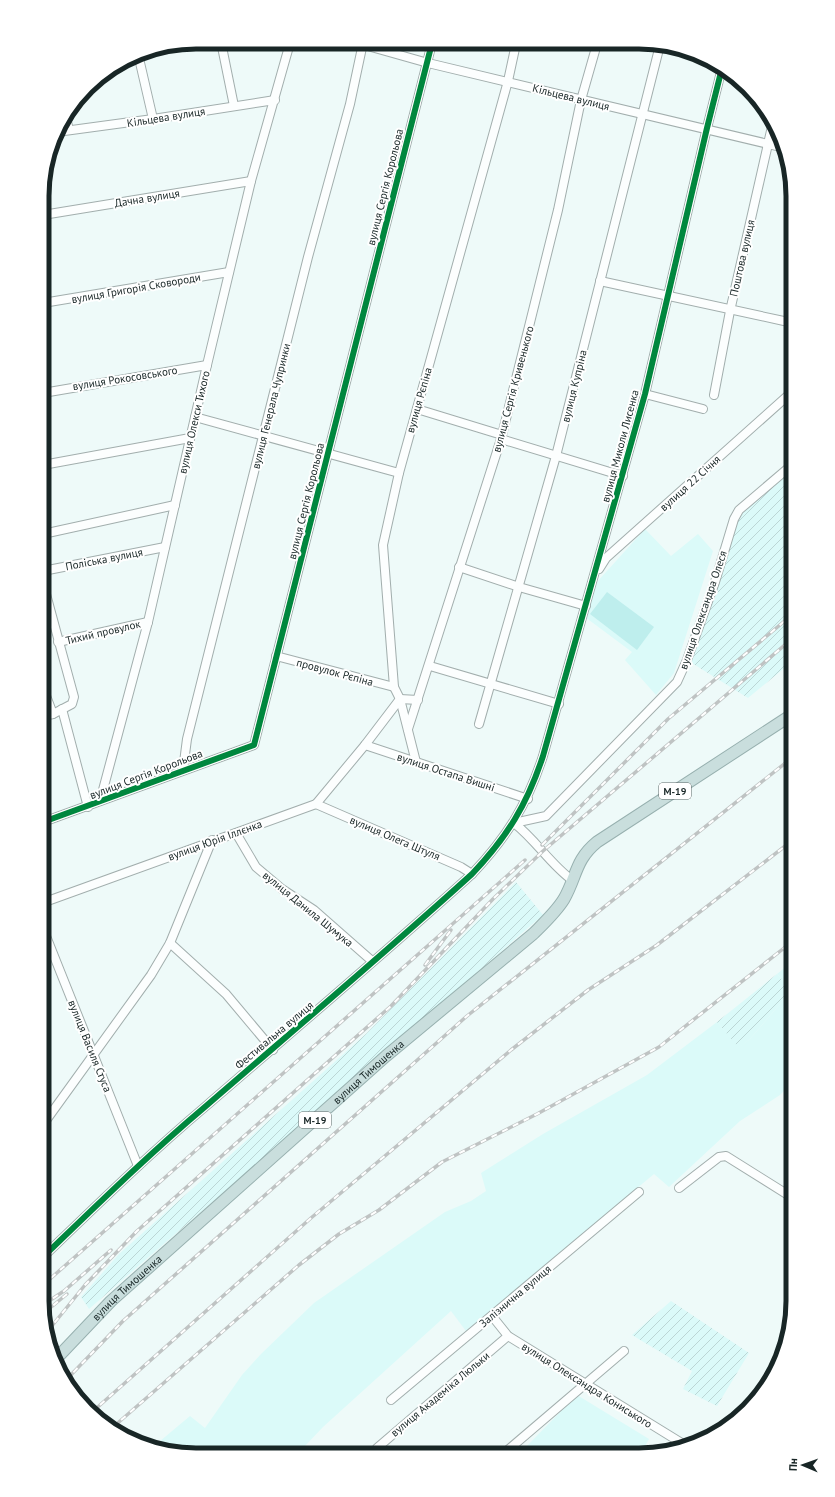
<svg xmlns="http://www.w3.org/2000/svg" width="835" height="1497" viewBox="0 0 835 1497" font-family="'PT Sans',sans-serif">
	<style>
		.built { fill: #dbfaf9 }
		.industrial { fill: url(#industrial-furrows) }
		.pitch { fill: #beeeed }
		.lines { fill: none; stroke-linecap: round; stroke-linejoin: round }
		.minor-casing { stroke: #a2aead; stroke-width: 10 }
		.highway-casing { stroke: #97b0af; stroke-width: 13 }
		.minor { stroke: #fcfefe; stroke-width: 8 }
		.highway { stroke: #c9dedd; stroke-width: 11 }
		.rail-casing { stroke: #bfc3c3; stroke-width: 3.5 }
		.rail { stroke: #fff; stroke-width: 2; stroke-dasharray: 6; stroke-linecap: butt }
		.cycleway-casing { stroke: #fff; stroke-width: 8 }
		.cycleway { stroke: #00873e; stroke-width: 6 }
		.labels { text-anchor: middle; stroke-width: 4; stroke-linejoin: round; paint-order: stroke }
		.shield { fill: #fff; stroke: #5d6767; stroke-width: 1 }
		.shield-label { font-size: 10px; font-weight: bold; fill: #182626 }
		.street-label { font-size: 11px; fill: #182626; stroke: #fff }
		.rim { fill: none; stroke: #182626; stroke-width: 5 }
	</style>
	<defs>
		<pattern id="industrial-furrows" width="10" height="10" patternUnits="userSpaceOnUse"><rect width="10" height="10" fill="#dbfaf9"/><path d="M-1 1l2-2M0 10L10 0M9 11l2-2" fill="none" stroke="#bbd6d5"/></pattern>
	</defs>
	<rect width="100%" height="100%" fill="#eefaf9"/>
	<g class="built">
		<polygon points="645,529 671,556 698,534 713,551 674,673 656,695 625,660 632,652 585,617 597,582"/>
		<polygon points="793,961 793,1081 780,1095 740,1121 669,1187 654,1174 466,1331 451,1311 323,1427 304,1447 294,1454 176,1454 153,1447 190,1416 205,1428 242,1375 261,1354 314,1303 445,1212 471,1201 486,1191 481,1173 543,1134 647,1075 717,1022 739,1047 750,1039 792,990 777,974"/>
		<polygon points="577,1395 649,1439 640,1455 528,1455 522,1451"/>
	</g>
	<g class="industrial">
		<polygon points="793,464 793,661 748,698 687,660 734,519"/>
		<polygon points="516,882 543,915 89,1309 81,1297 119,1254 367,1033"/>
		<polygon points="777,974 792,990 750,1039 739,1048 717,1022"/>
		<polygon points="671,1301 749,1353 717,1406 683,1389 692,1371 632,1335"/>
	</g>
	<polygon class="pitch" points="607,592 654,627 637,650 590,614"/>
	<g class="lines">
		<g class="minor-casing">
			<g id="minor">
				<polyline points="221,42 234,106"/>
				<polyline points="357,43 428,63 785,148"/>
				<polyline points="138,54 153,119"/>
				<polyline points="66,118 69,130"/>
				<polyline points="57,132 153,119 275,100"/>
				<polyline points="43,215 251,181"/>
				<polyline points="600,281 793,323"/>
				<polyline points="43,303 229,272"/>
				<polyline points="43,393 207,365"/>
				<polyline points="645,394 703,409"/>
				<polyline points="714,395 730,311 773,122"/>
				<polyline points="417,409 502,435"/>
				<polyline points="195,417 399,473"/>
				<polyline points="501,439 623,476"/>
				<polyline points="43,465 190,438"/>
				<polyline points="43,534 175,505"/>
				<polyline points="459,567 519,587 586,606"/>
				<polyline points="599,569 606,558 793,391"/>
				<polyline points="43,571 165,547"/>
				<polyline points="58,642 148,622"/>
				<polyline points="276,656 394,687"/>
				<polyline points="430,666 559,704"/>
				<polyline points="43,688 53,714"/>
				<polyline points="62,709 88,807"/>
				<polyline points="43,716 53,714 72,704 74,697 43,583"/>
				<polyline points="479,724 556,456 660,45"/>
				<polyline points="408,729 501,439 558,210 581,100 597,44"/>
				<polyline points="365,745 528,799"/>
				<polyline points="416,762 400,699 394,687 383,545 399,473 508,81 516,44"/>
				<polyline points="183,770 187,739 308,257 350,104 363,43"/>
				<polyline points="100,801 148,622 207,365 251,181 290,43"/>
				<polyline points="316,804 461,867 472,874"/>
				<polyline points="43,822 254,745 432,43"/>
				<polyline points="514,823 546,816 677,682 687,660 715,582 734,519 739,510 793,464"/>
				<path d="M514,823C536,840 550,864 572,880"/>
				<polyline points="236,833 256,867 282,889 314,910 372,961"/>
				<polyline points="42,903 316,804 365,745 400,699 418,700"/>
				<polyline points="42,926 138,1166"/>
				<polyline points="170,943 226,994 273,1050"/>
				<polyline points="42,1126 151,975 170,943 212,840"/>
				<polyline points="679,1188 719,1157 726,1156 793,1198"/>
				<path d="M42,1258C96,1206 149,1154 206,1106C295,1029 385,953 472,874C507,837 527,805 543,756L645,394L707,128L722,68"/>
				<polyline points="492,1316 508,1336 688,1447"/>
				<polyline points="391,1400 639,1192"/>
				<polyline points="373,1454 377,1448 508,1336"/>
				<polyline points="502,1455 624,1351"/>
			</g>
		</g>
		<g class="highway-casing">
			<g id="highway">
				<path id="s1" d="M55,1360L111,1301L386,1056L533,934C544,923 556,912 564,899C577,876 575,860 597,842L793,714"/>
			</g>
		</g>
		<use href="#minor" class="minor"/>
		<use href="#highway" class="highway"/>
		<g class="rail-casing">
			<g id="rail">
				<polyline points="542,845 668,719 793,614"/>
				<polyline points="425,965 451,930"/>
				<polyline points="42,1286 525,860"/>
				<polyline points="43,1305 64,1291 111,1250"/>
				<polyline points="44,1313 67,1294"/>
				<polyline points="47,1332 85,1285 137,1231 391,1006 493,899 543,851 793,638"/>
				<polyline points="65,1381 123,1321 467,1016 793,757"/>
				<polyline points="91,1413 311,1218 511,1050 588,990 657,945 793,840"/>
				<polyline points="112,1428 299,1265 339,1234 379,1210 442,1162 537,1114 659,1047 793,941"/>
			</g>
		</g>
		<use href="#rail" class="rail"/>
		<g class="cycleway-casing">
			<g id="cycleway">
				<polyline points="43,822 254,745 432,43"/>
				<path d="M42,1258C96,1206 149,1154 206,1106C295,1029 385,953 472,874C507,837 527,805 543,756L645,394L707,128L722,68"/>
			</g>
		</g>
		<use href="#cycleway" class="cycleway"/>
	</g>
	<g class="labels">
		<g class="shield">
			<rect x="659" y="783" width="32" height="16" rx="3"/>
			<rect x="299" y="1112" width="32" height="16" rx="3"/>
		</g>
		<g class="shield-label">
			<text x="675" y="795">М-19</text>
			<text x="315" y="1124">М-19</text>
		</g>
		<g class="street-label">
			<text transform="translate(571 97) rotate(14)" y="4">Кільцева вулиця</text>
			<text transform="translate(166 117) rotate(-9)" y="4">Кільцева вулиця</text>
			<text transform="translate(385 187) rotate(-76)" y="4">вулиця Сергія Корольова</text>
			<text transform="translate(147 198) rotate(-9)" y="4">Дачна вулиця</text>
			<text transform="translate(742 258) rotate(-77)" y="4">Поштова вулиця</text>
			<text transform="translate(136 288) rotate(-10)" y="4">вулиця Григорія Сковороди</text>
			<text transform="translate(125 378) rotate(-9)" y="4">вулиця Рокосовського</text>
			<text transform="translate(574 386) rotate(-76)" y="4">вулиця Купріна</text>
			<text transform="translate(513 389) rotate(-75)" y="4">вулиця Сергія Кривенького</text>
			<text transform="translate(419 400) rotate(-74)" y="4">вулиця Рєпіна</text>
			<text transform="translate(271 406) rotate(-76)" y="4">вулиця Генерала Чупринки</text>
			<text transform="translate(194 422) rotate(-77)" y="4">вулиця Олекси Тихого</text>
			<text transform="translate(620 446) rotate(-75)" y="4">вулиця Миколи Лисенка</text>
			<text transform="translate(690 483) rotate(-42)" y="4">вулиця 22 Січня</text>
			<text transform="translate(306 501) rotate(-76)" y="4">вулиця Сергія Корольова</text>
			<text transform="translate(104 559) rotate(-11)" y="4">Поліська вулиця</text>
			<text transform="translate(703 610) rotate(-71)" y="4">вулиця Олександра Олеся</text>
			<text transform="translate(103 632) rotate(-13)" y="4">Тихий провулок</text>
			<text transform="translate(335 672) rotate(15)" y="4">провулок Рєпіна</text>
			<text transform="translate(446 772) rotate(18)" y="4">вулиця Остапа Вишні</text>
			<text transform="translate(146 774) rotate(-21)" y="4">вулиця Сергія Корольова</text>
			<text transform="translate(395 838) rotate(23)" y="4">вулиця Олега Штуля</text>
			<text transform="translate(215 840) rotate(-20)" y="4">вулиця Юрія Іллєнка</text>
			<text transform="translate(308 909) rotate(39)" y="4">вулиця Данила Шумука</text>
			<text transform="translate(274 1035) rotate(-40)" y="4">Фестивальна вулиця</text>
			<text transform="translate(90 1046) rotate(68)" y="4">вулиця Василя Стуса</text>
			<text dy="4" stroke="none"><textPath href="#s1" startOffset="426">вулиця Тимошенка</textPath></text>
			<text dy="4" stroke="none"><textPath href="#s1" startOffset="102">вулиця Тимошенка</textPath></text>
			<text transform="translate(515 1296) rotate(-40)" y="4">Залізнична вулиця</text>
			<text transform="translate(587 1385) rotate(32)" y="4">вулиця Олександра Кониського</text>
			<text transform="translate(440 1394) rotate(-40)" y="4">вулиця Академіка Люльки</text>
		</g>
	</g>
	<path d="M0 0H835V1497H0ZM196 49H639A147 147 0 0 1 786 196V1301A147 147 0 0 1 639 1448H196A147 147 0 0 1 49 1301V196A147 147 0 0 1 196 49Z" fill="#fff" fill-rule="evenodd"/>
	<path class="rim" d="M196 49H639A147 147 0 0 1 786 196V1301A147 147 0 0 1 639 1448H196A147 147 0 0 1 49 1301V196A147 147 0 0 1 196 49Z"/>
	<g transform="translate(803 1465) rotate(272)" stroke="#ffffff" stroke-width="3" paint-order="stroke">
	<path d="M0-3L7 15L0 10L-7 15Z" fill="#182626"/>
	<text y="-6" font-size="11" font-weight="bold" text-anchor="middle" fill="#182626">Пн</text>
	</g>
</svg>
